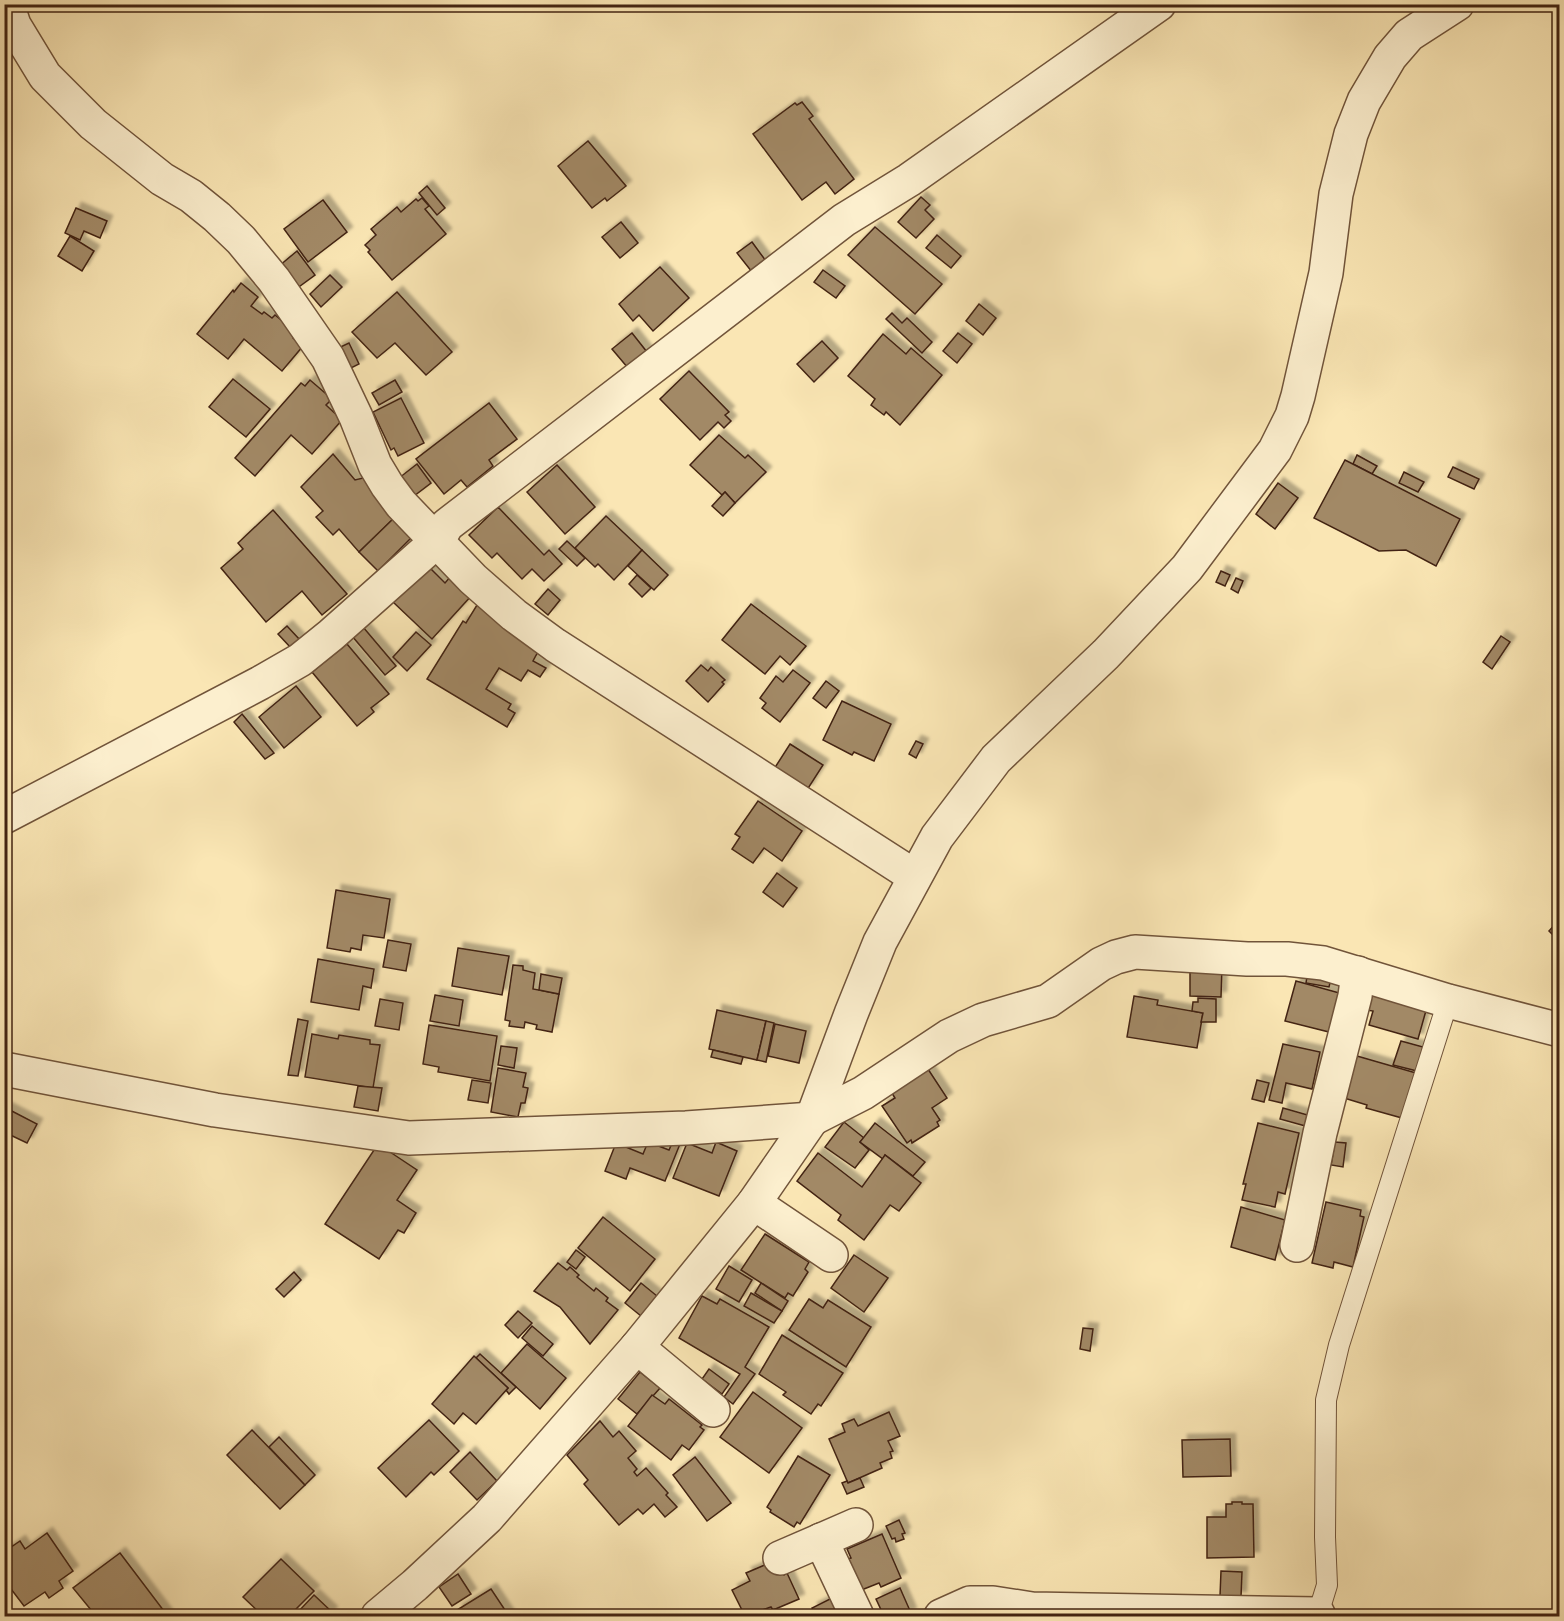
<svg xmlns="http://www.w3.org/2000/svg" width="1564" height="1621" viewBox="0 0 1564 1621" font-family="'Sorts Mill Goudy',serif">
	<style>
		.building { fill: #a28966; stroke: #432412; stroke-width: 1.5; filter: url(#shadow) }
		.lines { fill: none; stroke-linecap: round; stroke-linejoin: round }
		.service-casing { stroke: #71543a; stroke-width: 22 }
		.minor-casing { stroke: #71543a; stroke-width: 36 }
		.service { stroke: #fcefce; stroke-width: 20 }
		.minor { stroke: #fcefce; stroke-width: 33 }
	</style>
	<defs>
		<filter id="shadow"><feDropShadow dx="5.5" dy="-5.5" stdDeviation="1.5" flood-color="#0004"/></filter>
	</defs>
	<rect width="100%" height="100%" fill="#fae6b4"/>
	<filter id="stains"><feTurbulence type="fractalNoise" baseFrequency=".00333" numOctaves="4"/><feColorMatrix values="0 0 0 0 .2 0 0 0 0 .09 0 0 0 0 .02 0 0 0 .5 -.17"/></filter>
	<radialGradient id="worn" r=".72"><stop offset=".6" stop-color="#630" stop-opacity="0"/><stop offset="1" stop-color="#630" stop-opacity=".3"/></radialGradient>
	<g class="building">
		<polygon points="802,102 813,116 809,119 854,179 835,194 826,182 802,200 753,134 795,103 797,105"/>
		<polygon points="588,141 626,186 607,201 605,198 592,208 558,166"/>
		<polygon points="427,186 445,208 437,215 419,193"/>
		<polygon points="921,197 930,205 925,210 934,219 916,238 898,222"/>
		<polygon points="422,198 429,206 425,209 446,234 392,280 368,252 370,250 365,245 376,235 371,229 397,207 401,212 416,199 418,201"/>
		<polygon points="323,200 347,232 308,262 284,229"/>
		<polygon points="76,208 107,221 100,238 84,231 80,240 65,233"/>
		<polygon points="621,222 638,243 620,258 602,237"/>
		<polygon points="875,227 942,284 915,314 848,255"/>
		<polygon points="937,235 961,256 951,268 926,248"/>
		<polygon points="70,236 94,251 82,271 58,256"/>
		<polygon points="752,242 766,261 752,272 737,253"/>
		<polygon points="297,251 315,275 296,289 279,266"/>
		<polygon points="660,267 689,298 653,331 639,315 633,321 619,304"/>
		<polygon points="823,270 845,286 836,298 814,282"/>
		<polygon points="330,275 342,287 321,307 310,294"/>
		<polygon points="241,283 258,297 251,306 262,314 264,312 272,318 275,315 297,333 293,338 303,346 282,371 244,339 228,359 197,334 233,290 234,292"/>
		<polygon points="397,292 452,352 426,375 395,343 377,358 352,332"/>
		<polygon points="979,304 996,318 983,335 966,321"/>
		<polygon points="892,313 902,323 907,318 932,342 922,353 886,319"/>
		<polygon points="632,333 647,352 628,368 612,349"/>
		<polygon points="958,333 972,344 957,363 943,351"/>
		<polygon points="883,334 906,354 911,348 942,375 900,425 886,412 884,415 871,405 875,399 848,376"/>
		<polygon points="822,341 838,358 814,382 797,364"/>
		<polygon points="349,343 359,364 347,370 336,349"/>
		<polygon points="689,371 729,412 725,415 731,421 724,428 718,422 700,440 660,399"/>
		<polygon points="233,379 270,409 246,437 209,407"/>
		<polygon points="310,380 332,399 326,405 342,420 312,454 291,435 255,476 235,458 301,383 305,386"/>
		<polygon points="395,380 402,392 379,405 372,393"/>
		<polygon points="401,398 424,443 398,456 394,448 391,450 373,412"/>
		<polygon points="489,403 517,439 489,460 493,466 467,487 461,480 444,494 416,459"/>
		<polygon points="719,435 745,458 748,455 766,472 735,503 725,492 722,495 690,465"/>
		<polygon points="333,454 355,480 363,478 387,503 383,507 393,519 359,552 339,529 333,535 316,517 323,511 301,487"/>
		<polygon points="1357,455 1377,466 1372,474 1353,464"/>
		<polygon points="1345,460 1460,519 1436,566 1406,550 1379,551 1314,518"/>
		<polygon points="417,464 431,483 414,496 399,478"/>
		<polygon points="557,465 595,507 565,534 527,492"/>
		<polygon points="1453,467 1479,479 1474,489 1448,477"/>
		<polygon points="1404,472 1424,482 1418,492 1399,483"/>
		<polygon points="1278,483 1298,498 1275,529 1256,514"/>
		<polygon points="725,492 735,503 723,516 712,506"/>
		<polygon points="498,507 544,555 549,550 562,564 544,581 532,569 522,579 497,553 492,558 469,535"/>
		<polygon points="273,510 347,594 322,615 302,591 266,622 221,568 243,549 238,543"/>
		<polygon points="606,516 642,550 614,580 598,564 595,567 575,548"/>
		<polygon points="393,519 411,538 378,571 359,552"/>
		<polygon points="567,541 585,558 577,566 559,549"/>
		<polygon points="642,550 668,575 654,590 628,566"/>
		<polygon points="427,565 445,583 451,576 472,595 432,639 393,602"/>
		<polygon points="1221,571 1230,575 1225,586 1216,582"/>
		<polygon points="637,575 651,588 642,597 629,584"/>
		<polygon points="1236,578 1243,581 1238,593 1231,589"/>
		<polygon points="548,589 560,600 548,615 535,604"/>
		<polygon points="751,604 806,646 790,665 780,656 765,674 722,640"/>
		<polygon points="477,605 540,648 533,661 546,668 540,677 528,670 521,681 499,668 486,689 511,704 508,709 515,713 507,727 427,679 463,621 466,623"/>
		<polygon points="287,626 300,640 291,648 278,634"/>
		<polygon points="363,627 396,666 385,675 352,636"/>
		<polygon points="416,632 431,645 407,671 393,657"/>
		<polygon points="1501,636 1510,642 1492,669 1483,662"/>
		<polygon points="347,644 389,694 371,708 374,712 357,726 312,672"/>
		<polygon points="701,665 708,671 711,667 725,680 722,682 724,684 708,702 686,681"/>
		<polygon points="793,670 810,683 780,722 762,708 766,703 760,698 776,676 783,682"/>
		<polygon points="826,681 839,691 826,708 813,698"/>
		<polygon points="296,686 321,717 284,748 259,717"/>
		<polygon points="842,701 891,724 874,761 854,752 852,755 823,740"/>
		<polygon points="242,714 274,753 265,759 234,722"/>
		<polygon points="916,741 923,744 916,758 909,754"/>
		<polygon points="790,744 823,765 807,790 774,769"/>
		<polygon points="758,801 802,831 782,861 764,848 753,863 732,849 740,837 735,834"/>
		<polygon points="777,873 797,888 783,907 763,892"/>
		<polygon points="336,890 390,899 384,938 363,935 361,950 351,948 350,952 327,948"/>
		<polygon points="1560,919 1560,935 1556,938 1549,931"/>
		<polygon points="388,940 411,944 406,971 383,967"/>
		<polygon points="458,948 509,956 502,995 452,986"/>
		<polygon points="318,959 374,969 371,988 363,986 359,1010 311,1002"/>
		<polygon points="513,965 523,966 523,970 535,973 533,989 559,994 552,1032 536,1029 537,1025 525,1022 524,1028 509,1026 510,1021 505,1020"/>
		<polygon points="1190,966 1222,966 1221,997 1190,996"/>
		<polygon points="1308,970 1332,975 1329,987 1306,983"/>
		<polygon points="541,974 562,978 559,994 539,990"/>
		<polygon points="1296,981 1343,994 1333,1033 1285,1021"/>
		<polygon points="1371,991 1427,1007 1418,1039 1369,1025 1373,1011 1366,1010"/>
		<polygon points="435,995 463,1000 459,1026 430,1021"/>
		<polygon points="1134,996 1158,1000 1157,1005 1203,1013 1197,1048 1127,1037"/>
		<polygon points="1198,998 1216,999 1216,1022 1201,1022 1203,1013 1192,1011 1193,1002 1198,1002"/>
		<polygon points="380,999 403,1003 399,1030 375,1026"/>
		<polygon points="717,1010 766,1021 757,1060 709,1049"/>
		<polygon points="298,1019 308,1021 298,1076 288,1075"/>
		<polygon points="766,1021 774,1023 766,1062 757,1060"/>
		<polygon points="775,1024 806,1031 799,1063 768,1056"/>
		<polygon points="429,1025 497,1036 490,1081 438,1072 439,1067 423,1064"/>
		<polygon points="312,1034 338,1039 339,1035 370,1040 370,1044 380,1045 373,1088 305,1077"/>
		<polygon points="1401,1041 1423,1047 1417,1071 1393,1065"/>
		<polygon points="1283,1044 1320,1052 1312,1089 1286,1083 1282,1103 1269,1100"/>
		<polygon points="501,1046 517,1048 514,1068 498,1065"/>
		<polygon points="713,1050 743,1057 741,1064 711,1057"/>
		<polygon points="1357,1056 1416,1073 1402,1118 1366,1108 1367,1105 1344,1098"/>
		<polygon points="926,1066 947,1098 932,1108 940,1120 937,1122 939,1126 912,1143 911,1140 907,1143 882,1106 895,1098 890,1090"/>
		<polygon points="498,1068 526,1073 523,1087 528,1088 525,1103 521,1103 518,1117 491,1112"/>
		<polygon points="472,1080 491,1083 488,1103 468,1100"/>
		<polygon points="1257,1080 1269,1083 1264,1102 1252,1099"/>
		<polygon points="358,1086 382,1088 378,1111 354,1107"/>
		<polygon points="6,1108 37,1124 27,1143 4,1132 4,1112"/>
		<polygon points="1283,1108 1311,1116 1309,1127 1280,1119"/>
		<polygon points="844,1122 864,1138 860,1142 869,1150 855,1168 825,1147"/>
		<polygon points="875,1123 925,1162 913,1176 885,1155 883,1159 860,1142"/>
		<polygon points="1258,1123 1299,1133 1285,1194 1278,1192 1275,1207 1242,1200 1246,1184 1243,1184"/>
		<polygon points="673,1141 680,1144 665,1181 630,1168 626,1179 605,1171 616,1143 643,1154 648,1142 669,1150"/>
		<polygon points="716,1142 737,1151 719,1196 673,1178 687,1143 712,1153"/>
		<polygon points="1335,1142 1346,1143 1343,1167 1331,1165"/>
		<polygon points="378,1144 417,1170 397,1200 416,1213 404,1233 398,1230 379,1259 325,1224"/>
		<polygon points="818,1153 862,1187 885,1155 921,1183 899,1211 890,1205 864,1240 838,1220 841,1215 797,1181"/>
		<polygon points="1326,1202 1361,1210 1360,1216 1364,1217 1353,1267 1334,1262 1333,1268 1312,1263"/>
		<polygon points="1241,1207 1285,1220 1275,1260 1231,1247"/>
		<polygon points="603,1217 655,1259 630,1291 578,1248"/>
		<polygon points="765,1234 809,1262 805,1269 808,1272 793,1296 788,1293 785,1298 741,1270"/>
		<polygon points="576,1250 585,1257 576,1269 567,1262"/>
		<polygon points="854,1255 888,1278 864,1312 831,1288"/>
		<polygon points="558,1263 567,1270 570,1267 579,1275 577,1277 594,1291 596,1288 608,1298 606,1301 618,1310 590,1344 560,1307 534,1291"/>
		<polygon points="729,1266 752,1280 739,1302 716,1289"/>
		<polygon points="294,1272 301,1280 284,1297 276,1289"/>
		<polygon points="641,1283 657,1296 641,1316 625,1303"/>
		<polygon points="761,1283 788,1301 782,1311 755,1293"/>
		<polygon points="751,1293 782,1311 774,1323 744,1306"/>
		<polygon points="702,1296 717,1304 720,1299 769,1327 745,1367 755,1374 733,1404 724,1397 740,1374 679,1338"/>
		<polygon points="809,1299 823,1308 828,1300 871,1327 846,1367 789,1330"/>
		<polygon points="518,1311 532,1323 518,1338 505,1325"/>
		<polygon points="532,1326 553,1344 543,1356 522,1338"/>
		<polygon points="1083,1328 1093,1329 1090,1351 1080,1349"/>
		<polygon points="782,1335 843,1373 821,1406 818,1404 811,1414 783,1395 786,1392 759,1374"/>
		<polygon points="527,1344 566,1378 540,1409 501,1373"/>
		<polygon points="480,1354 516,1387 509,1394 506,1390 508,1388 476,1358"/>
		<polygon points="474,1356 508,1388 476,1424 463,1413 454,1424 432,1404"/>
		<polygon points="709,1369 729,1384 722,1394 702,1379"/>
		<polygon points="640,1372 660,1388 637,1414 618,1399"/>
		<polygon points="753,1392 802,1428 769,1473 720,1437"/>
		<polygon points="652,1395 665,1404 669,1399 702,1425 700,1427 704,1430 689,1450 682,1445 671,1460 628,1426"/>
		<polygon points="889,1412 900,1436 888,1441 893,1451 890,1452 892,1458 880,1463 882,1468 848,1483 829,1439 845,1432 842,1424 854,1419 858,1426"/>
		<polygon points="429,1420 459,1451 434,1475 431,1472 406,1497 378,1468"/>
		<polygon points="600,1421 613,1437 619,1431 636,1451 628,1458 637,1469 634,1472 637,1476 646,1468 668,1493 666,1495 677,1507 665,1517 654,1504 643,1514 638,1509 619,1525 584,1484 588,1480 567,1455"/>
		<polygon points="252,1430 305,1485 280,1509 227,1455"/>
		<polygon points="279,1437 315,1475 305,1485 269,1447"/>
		<polygon points="1230,1439 1231,1476 1183,1477 1182,1440"/>
		<polygon points="470,1452 497,1481 477,1500 450,1472"/>
		<polygon points="798,1456 830,1475 800,1524 797,1522 794,1527 770,1512 771,1510 767,1507"/>
		<polygon points="695,1457 731,1503 707,1521 673,1475"/>
		<polygon points="860,1478 864,1487 847,1494 842,1483 847,1481 848,1483"/>
		<polygon points="1232,1502 1242,1502 1242,1504 1253,1504 1254,1557 1207,1558 1207,1517 1226,1517 1226,1504 1232,1504"/>
		<polygon points="899,1520 905,1533 902,1534 904,1539 896,1542 895,1538 892,1539 886,1526"/>
		<polygon points="47,1533 73,1571 59,1581 63,1588 49,1598 45,1592 24,1606 8,1585 4,1587 4,1552 20,1541 25,1549"/>
		<polygon points="882,1534 901,1578 881,1587 879,1583 859,1591 847,1559 851,1558 847,1549"/>
		<polygon points="120,1553 167,1615 165,1616 96,1616 73,1588"/>
		<polygon points="281,1559 314,1591 289,1616 263,1616 243,1597"/>
		<polygon points="767,1564 780,1567 784,1575 787,1573 799,1599 773,1610 771,1607 745,1616 732,1590 750,1581 746,1573"/>
		<polygon points="1221,1571 1242,1572 1241,1597 1220,1596"/>
		<polygon points="458,1574 471,1594 452,1606 439,1587"/>
		<polygon points="900,1588 911,1613 904,1616 884,1616 876,1599"/>
		<polygon points="491,1589 509,1616 461,1616 457,1610"/>
		<polygon points="314,1595 332,1612 328,1616 299,1616 296,1614"/>
		<polygon points="832,1598 841,1616 816,1616 812,1608"/>
	</g>
	<g class="lines">
		<g class="service-casing">
			<polyline id="service" points="1318,1614 1327,1585 1325,1537 1326,1400 1339,1345 1448,1001"/>
		</g>
		<g class="minor-casing">
			<g id="minor">
				<polyline points="7,4 14,25 45,76 93,124 162,179 191,196 217,217 241,240 274,280 328,358 356,417 375,465 387,485 401,504 473,579 514,615 555,645 914,876"/>
				<polyline points="4,817 260,683 300,660 331,635 438,540 447,525 844,220 909,180 1159,4"/>
				<polyline points="4,1069 215,1110 409,1138 686,1128 812,1119 863,1093 949,1036 983,1020 1048,1001 1101,964 1116,957 1135,952 1247,959 1287,959 1323,963 1448,1001 1560,1030"/>
				<polyline points="754,1203 831,1255"/>
				<polyline points="1297,1245 1320,1133 1355,996 1358,973"/>
				<polyline points="637,1347 713,1410"/>
				<polyline points="821,1540 857,1616"/>
				<polyline points="780,1558 856,1525"/>
				<polyline points="378,1616 415,1585 487,1518 637,1347 754,1203 812,1119 851,1014 880,942 937,837 996,759 1106,654 1187,568 1275,450 1292,416 1298,396 1326,273 1336,194 1351,134 1364,101 1390,57 1409,35 1457,4"/>
				<polyline points="941,1616 970,1603 993,1603 1032,1609 1318,1614"/>
			</g>
		</g>
		<use href="#service" class="service"/>
		<use href="#minor" class="minor"/>
	</g>
	<rect width="1564" height="1621" fill="none" stroke="#fae6b4" stroke-width="24"/>
	<rect x="6" y="6" width="1552" height="1609" fill="none" stroke="#432412" stroke-width="3"/>
	<rect x="12" y="12" width="1540" height="1597" fill="none" stroke="#432412" stroke-width="1.5"/>
	<rect width="100%" height="100%" filter="url(#stains)"/>
	<rect width="100%" height="100%" fill="url(#worn)"/>
</svg>
